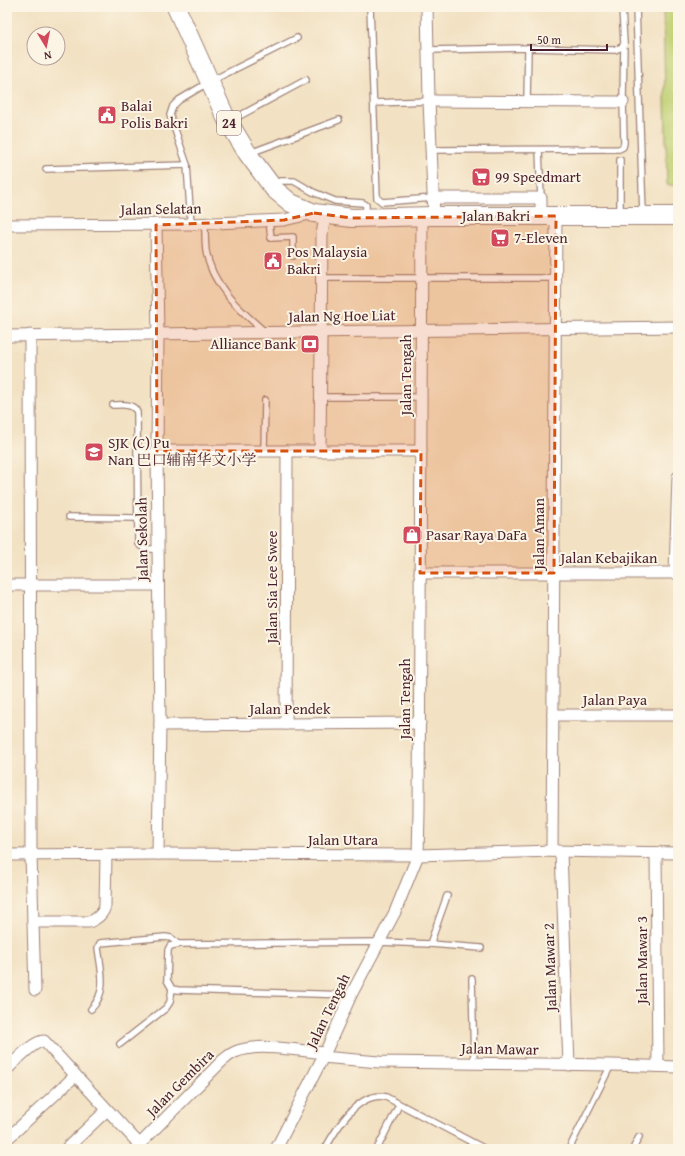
<svg xmlns="http://www.w3.org/2000/svg" width="685" height="1156" viewBox="0 0 685 1156" font-family="'Gentium Book Plus','Noto Serif SC',serif">
	<style>
		.pitch { fill: #c0d073; stroke: #85784f }
		.lines { fill: none; stroke-linecap: round; stroke-linejoin: round }
		.service-casing { stroke: #9e8076; stroke-width: 8 }
		.minor-casing { stroke: #9e8076; stroke-width: 13 }
		.primary-casing { stroke: #9e8076; stroke-width: 20 }
		.service { stroke: #fff; stroke-width: 5.5 }
		.minor { stroke: #fff; stroke-width: 11 }
		.primary { stroke: #fff; stroke-width: 18 }
		.marked { fill: #d8530f; fill-opacity: 0.2; stroke: #d8530f; stroke-width: 3; stroke-dasharray: 8 5; stroke-linejoin: round }
		.labels { text-anchor: middle; stroke-width: 4; stroke-linejoin: round; paint-order: stroke }
		.shield { fill: #fcf5e5; stroke: #7f5f63; stroke-width: 1 }
		.shield-label { font-size: 14px; font-weight: bold; fill: #4a1f2b }
		.poi-label { font-size: 15px; fill: #4a1f2b; stroke: #fcf5e5; text-anchor: start }
		.street-label { font-size: 15px; fill: #4a1f2b; stroke: #fcf5e5 }
	</style>
	<rect width="100%" height="100%" fill="#fcf5e5"/>
	<filter id="ink" filterUnits="userSpaceOnUse"><feTurbulence type="fractalNoise" baseFrequency=".025" numOctaves="2"/><feDisplacementMap in="SourceGraphic" scale="8" xChannelSelector="R" yChannelSelector="G"/><feConvolveMatrix kernelMatrix="1 2 1 2 8 2 1 2 1" color-interpolation-filters="sRGB"/></filter>
	<filter id="wash" filterUnits="userSpaceOnUse"><feTurbulence type="fractalNoise" baseFrequency=".012" numOctaves="4" result="noise"/><feDisplacementMap in="SourceGraphic" scale="16" xChannelSelector="R" yChannelSelector="G"/><feGaussianBlur stdDeviation="0.9" result="paint"/><feColorMatrix in="noise" values="0 0 0 0 0 0 0 0 0 0 0 0 0 0 0 0 0 1.4 0 .05"/><feComposite in="paint" operator="in"/></filter>
	<g filter="url(#wash)">
		<rect width="100%" height="100%" fill="#f2e1c2"/>
		<polygon class="pitch" points="663,7 678,7 678,185 667,185"/>
	</g>
	<g filter="url(#ink)">
		<g class="lines">
			<g class="service-casing">
				<g id="service">
					<polyline points="370,7 377,198 382,202 433,198"/>
					<polyline points="636,7 643,214"/>
					<polyline points="428,50 528,48 615,50 622,47 624,44 622,7"/>
					<polyline points="527,102 528,48"/>
					<polyline points="374,103 429,101"/>
					<polyline points="230,121 306,80"/>
					<polyline points="431,150 619,149 623,147 624,143 623,100 624,44"/>
					<polyline points="539,150 541,198"/>
					<polyline points="250,153 339,120"/>
					<polyline points="46,169 187,165"/>
					<polyline points="274,184 281,181 294,181 313,192 335,201 363,203 366,205 366,216"/>
					<polyline points="620,214 620,160"/>
					<polyline points="269,221 271,238 293,237 293,256"/>
					<path d="M205,223C205,232 205,242 206,251C212,286 239,309 265,332"/>
					<polyline points="191,224 187,165 170,115 173,106 179,100 209,82 297,38"/>
					<polyline points="322,278 556,278"/>
					<polyline points="320,397 421,397"/>
					<path d="M113,405C122,405 133,403 137,412L138,544L145,549H158"/>
					<polyline points="264,451 265,400"/>
					<polyline points="137,452 157,452"/>
					<polyline points="69,517 138,518"/>
					<polyline points="430,944 447,896"/>
					<polyline points="472,979 474,1064"/>
					<polyline points="351,995 178,990 172,989 167,980 168,950 170,946 180,944 379,942 430,944 481,948"/>
					<path d="M91,1009C108,992 101,970 98,948L100,943L165,937L171,938L178,944"/>
					<polyline points="120,1044 166,1008 170,1002 172,989"/>
					<path d="M325,1149C336,1129 358,1091 386,1097L485,1149"/>
					<polyline points="377,1149 399,1105"/>
					<polyline points="569,1149 611,1065"/>
					<polyline points="633,1149 639,1137"/>
				</g>
			</g>
			<g class="minor-casing">
				<g id="minor">
					<polyline points="427,7 429,101 434,216"/>
					<polyline points="429,101 623,102"/>
					<polyline points="433,198 541,198 541,216"/>
					<polyline points="7,225 191,224 284,220 314,213"/>
					<polyline points="156,225 158,334 157,452 160,725 158,854"/>
					<polyline points="30,335 31,855 35,990"/>
					<polyline points="7,336 678,327"/>
					<polyline points="157,451 421,451"/>
					<polyline points="320,451 322,235 325,215"/>
					<polyline points="420,573 678,573"/>
					<polyline points="675,573 678,477"/>
					<polyline points="7,585 158,585"/>
					<polyline points="553,715 678,715"/>
					<polyline points="286,724 287,451"/>
					<polyline points="160,725 420,723"/>
					<polyline points="552,851 556,216"/>
					<polyline points="561,852 569,1065"/>
					<polyline points="656,853 658,1066"/>
					<polyline points="7,855 158,854 418,855 552,851 678,853"/>
					<path d="M33,922H89C97,919 103,914 105,906L106,854"/>
					<polyline points="322,1057 379,1062 612,1065 678,1067"/>
					<path d="M7,1069C15,1062 33,1041 44,1041L140,1145"/>
					<polyline points="7,1139 75,1076"/>
					<polyline points="66,1149 107,1110"/>
					<path d="M135,1149L222,1061C226,1058 230,1054 235,1052C257,1042 300,1051 325,1053"/>
					<polyline points="276,1149 325,1053 351,995 395,912 418,855 419,813 422,216"/>
				</g>
			</g>
			<g class="primary-casing">
				<polyline id="primary" points="176,7 226,118 248,154 274,189 291,203 314,213 352,218 434,216 678,216"/>
			</g>
			<use href="#service" class="service"/>
			<use href="#minor" class="minor"/>
			<use href="#primary" class="primary"/>
		</g>
	</g>
	<path class="marked" d="M314,213L352,218L556,216L554,573H420L421,451H157L156,225L284,220Z"/>
	<defs>
		<g id="civic-square" transform="scale(1)"><rect x="-9" y="-9" width="18" height="18" rx="4" fill="#d1495b" stroke="#fcf5e5"/><path d="M-.6-6.5H3V-4.5H.6V-3L4-1V1h2V6H-6V1h2V-1L-.6-3ZM-1.2 2.5V6h2.4V2.5Z" fill="#fff"/></g>
		<g id="supermarket-square" transform="scale(1)"><rect x="-9" y="-9" width="18" height="18" rx="4" fill="#d1495b" stroke="#fcf5e5"/><path d="M-6-5.5h2.5l.6 2H6L4.5 2H-2.5L-4.4-4H-6ZM-1.5 3.2a1.3 1.3 0 1 0 .1 0ZM3 3.2a1.3 1.3 0 1 0 .1 0Z" fill="#fff"/></g>
		<g id="bank-square" transform="scale(1)"><rect x="-9" y="-9" width="18" height="18" rx="4" fill="#d1495b" stroke="#fcf5e5"/><path d="M-6-4H6V4H-6ZM0-2.3a2.3 2.3 0 1 0 0 4.6a2.3 2.3 0 1 0 0-4.6Z" fill="#fff"/></g>
		<g id="school-square" transform="scale(1)"><rect x="-9" y="-9" width="18" height="18" rx="4" fill="#d1495b" stroke="#fcf5e5"/><path d="M0-5L7-2L0 1L-7-2ZM-4 1L0 2.5L4 1V4Q0 6-4 4Z" fill="#fff"/></g>
		<g id="shop-square" transform="scale(1)"><rect x="-9" y="-9" width="18" height="18" rx="4" fill="#d1495b" stroke="#fcf5e5"/><path d="M-5-2.5h2.3a2.7 3.5 0 0 1 5.4 0H5L5.5 6h-11ZM-1.5-2.5h3a1.5 2.3 0 0 0-3 0Z" fill="#fff"/></g>
	</defs>
	<g fill-rule="evenodd">
		<use href="#civic-square" x="107" y="115"/>
		<use href="#supermarket-square" x="481" y="177"/>
		<use href="#supermarket-square" x="500" y="238"/>
		<use href="#civic-square" x="273" y="261"/>
		<use href="#bank-square" x="310" y="344"/>
		<use href="#school-square" x="94" y="452"/>
		<use href="#shop-square" x="412" y="535"/>
	</g>
	<g class="labels">
		<rect class="shield" x="217" y="111" width="24" height="24" rx="3"/>
		<g class="shield-label">
			<text x="229" y="128">24</text>
		</g>
		<g class="poi-label">
			<text x="121" y="111">Balai<tspan x="121" dy="17">Polis Bakri</tspan></text>
			<text x="495" y="182">99 Speedmart</text>
			<text x="514" y="243">7-Eleven</text>
			<text x="287" y="257">Pos Malaysia<tspan x="287" dy="17">Bakri</tspan></text>
			<text x="296" y="349" text-anchor="end">Alliance Bank</text>
			<text x="108" y="448">SJK (C) Pu<tspan x="108" dy="17">Nan 巴口辅南华文小学</tspan></text>
			<text x="426" y="540">Pasar Raya DaFa</text>
		</g>
		<g class="street-label">
			<text transform="translate(161 209) rotate(-1)" y="5">Jalan Selatan</text>
			<text x="496" y="221">Jalan Bakri</text>
			<text transform="translate(342 316) rotate(-1)" y="5">Jalan Ng Hoe Liat</text>
			<text transform="translate(406 375) rotate(-90)" y="5">Jalan Tengah</text>
			<text transform="translate(539 534) rotate(-90)" y="5">Jalan Aman</text>
			<text transform="translate(142 539) rotate(-91)" y="5">Jalan Sekolah</text>
			<text x="609" y="563">Jalan Kebajikan</text>
			<text transform="translate(272 587) rotate(-90)" y="5">Jalan Sia Lee Swee</text>
			<text transform="translate(405 699) rotate(-90)" y="5">Jalan Tengah</text>
			<text x="615" y="705">Jalan Paya</text>
			<text x="290" y="714">Jalan Pendek</text>
			<text x="343" y="845">Jalan Utara</text>
			<text transform="translate(642 960) rotate(-90)" y="5">Jalan Mawar 3</text>
			<text transform="translate(550 967) rotate(-92)" y="5">Jalan Mawar 2</text>
			<text transform="translate(328 1011) rotate(-64)" y="5">Jalan Tengah</text>
			<text transform="translate(500 1049) rotate(1)" y="5">Jalan Mawar</text>
			<text transform="translate(180 1083) rotate(-45)" y="5">Jalan Gembira</text>
		</g>
	</g>
	<rect width="685" height="1156" fill="none" stroke="#fcf5e5" stroke-width="24"/>
	<g transform="translate(46 46) rotate(170)"><circle r="19" fill="#fcf5e5" stroke="#b59f9b"/>
	<path d="M0-3L7 15L0 10L-7 15Z" fill="#d1495b"/>
	<text y="-6" font-size="11" font-weight="bold" text-anchor="middle" fill="#4a1f2b">N</text>
	</g>
	<path d="M531 44v6h76v-6" fill="none" stroke="#4a1f2b" stroke-width="2"/>
	<text x="537" y="44" font-size="12" fill="#4a1f2b" stroke="#fcf5e5" stroke-width="3" paint-order="stroke">50 m</text>
</svg>
